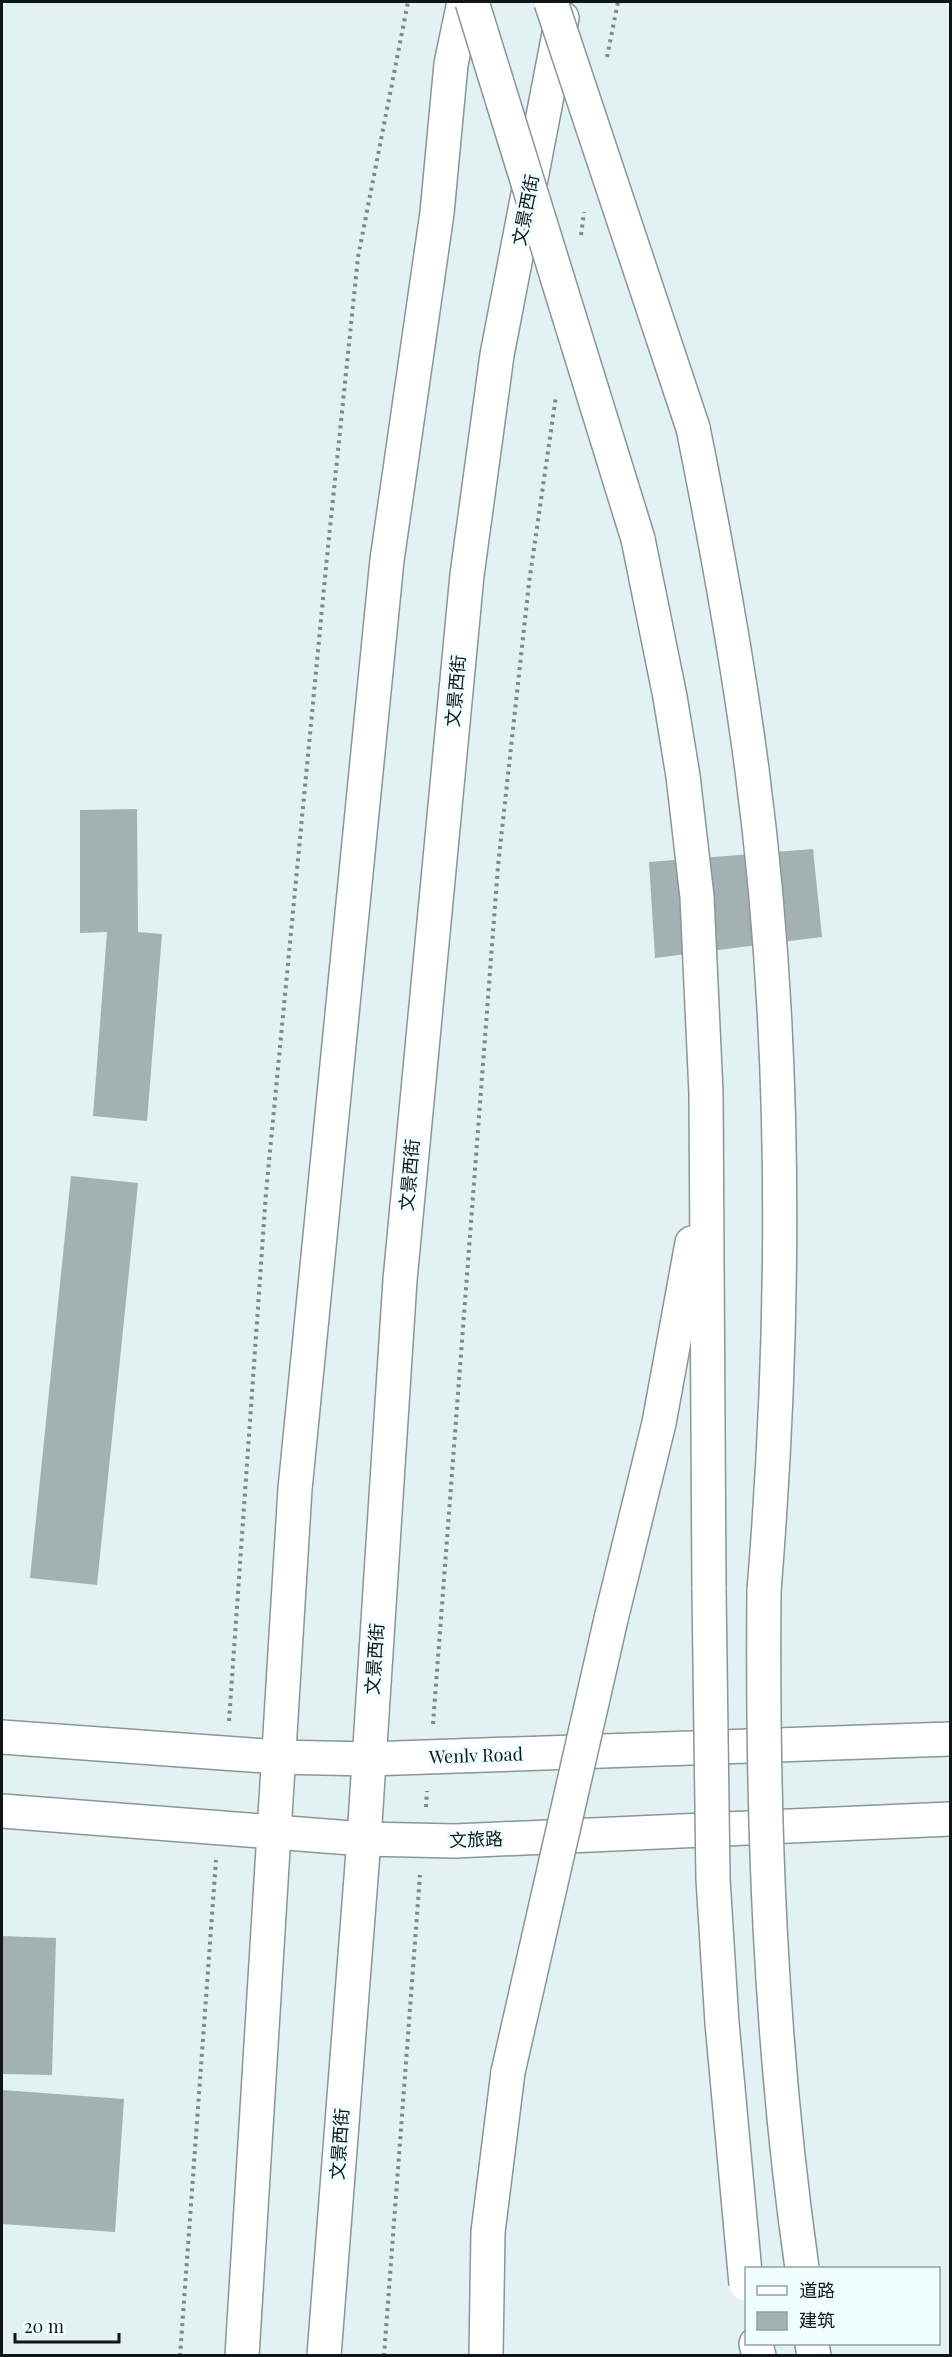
<svg xmlns="http://www.w3.org/2000/svg" width="952" height="2357" viewBox="0 0 952 2357" font-family="'Playfair Display','Noto Sans SC',serif">
	<style>
		.building { fill: #a3b1b1 }
		.lines { fill: none; stroke-linecap: round; stroke-linejoin: round }
		.secondary-casing { stroke: #899696; stroke-width: 36 }
		.primary-casing { stroke: #899696; stroke-width: 36 }
		.highway-casing { stroke: #899696; stroke-width: 36 }
		.path { stroke: #7e8888; stroke-width: 4; stroke-dasharray: 3 4.5; stroke-linecap: butt }
		.secondary { stroke: #fff; stroke-width: 33 }
		.primary { stroke: #fff; stroke-width: 33 }
		.highway { stroke: #fff; stroke-width: 33 }
		.secondary-bridge-casing { stroke: #899696; stroke-width: 36; stroke-linecap: butt }
		.highway-bridge-casing { stroke: #899696; stroke-width: 36; stroke-linecap: butt }
		.secondary-bridge { stroke: #fff; stroke-width: 33 }
		.highway-bridge { stroke: #fff; stroke-width: 33 }
		.labels { text-anchor: middle; stroke-width: 6; stroke-linejoin: round; paint-order: stroke }
		.street-label { font-size: 18px; fill: #101515; stroke: #effefe }
	</style>
	<rect width="100%" height="100%" fill="#e2f1f1"/>
	<g class="building">
		<polygon points="137,809 138,932 162,934 147,1121 93,1116 107,932 80,933 80,810"/>
		<polygon points="813,849 822,937 655,958 649,862"/>
		<polygon points="71,1176 138,1183 97,1585 30,1578"/>
		<polygon points="2,1936 56,1938 52,2075 2,2074"/>
		<polygon points="2,2090 124,2099 115,2232 2,2224"/>
	</g>
	<g class="lines">
		<g class="secondary-casing">
			<g id="secondary">
				<polyline points="2,1737 279,1757"/>
				<polyline points="2,1811 274,1832"/>
			</g>
		</g>
		<g class="primary-casing">
			<g id="primary">
				<polyline points="279,1757 368,1759 950,1739"/>
				<polyline points="274,1832 364,1839 455,1841 950,1819"/>
				<polyline points="242,2356 295,1489 387,560 437,213 451,64 464,2"/>
				<polyline points="324,2356 364,1839 400,1280 467,575 497,355 562,18"/>
			</g>
		</g>
		<g class="highway-casing">
			<g id="highway">
				<path d="M693,428C716,542 737,655 752,770C788,1042 786,1318 764,1591"/>
				<polyline points="638,539 670,697 683,776 697,897 706,1093 709,1590"/>
				<polyline points="611,1619 659,1423 692,1243"/>
				<polyline points="756,2344 759,2356"/>
				<polyline points="812,2344 814,2356"/>
				<polyline points="486,2356 488,2232 508,2072"/>
			</g>
		</g>
		<g class="path">
			<polyline points="607,57 618,2"/>
			<polyline points="581,235 584,212"/>
			<polyline points="229,1721 266,1193 327,557 358,257 408,2"/>
			<polyline points="433,1724 498,866 529,583 556,396"/>
			<polyline points="426,1807 427,1791"/>
			<polyline points="180,2356 216,1860"/>
			<polyline points="384,2356 420,1875"/>
		</g>
		<use href="#secondary" class="secondary"/>
		<use href="#primary" class="primary"/>
		<use href="#highway" class="highway"/>
		<g class="secondary-bridge-casing">
			<g id="secondary-bridge">
				<polyline points="472,2 638,539"/>
				<polyline points="551,2 693,428"/>
			</g>
		</g>
		<g class="highway-bridge-casing">
			<g id="highway-bridge">
				<polyline points="709,1590 713,1879 722,2023 746,2284"/>
				<path d="M764,1591C762,1818 770,2044 802,2268"/>
				<polyline points="508,2072 611,1619"/>
			</g>
		</g>
		<use href="#secondary-bridge" class="secondary-bridge"/>
		<use href="#highway-bridge" class="highway-bridge"/>
	</g>
	<g class="labels">
		<g class="street-label">
			<text transform="translate(526 210) rotate(-79)" y="6">文景西街</text>
			<text transform="translate(456 691) rotate(-85)" y="6">文景西街</text>
			<text transform="translate(410 1175) rotate(-85)" y="6">文景西街</text>
			<text transform="translate(375 1659) rotate(-86)" y="6">文景西街</text>
			<text transform="translate(476 1756) rotate(-2)" y="6">Wenlv Road</text>
			<text transform="translate(476 1840) rotate(-2)" y="6">文旅路</text>
			<text transform="translate(340 2144) rotate(-86)" y="6">文景西街</text>
		</g>
	</g>
	<rect width="952" height="2357" fill="none" stroke="#101515" stroke-width="6"/>
	<rect x="745" y="2267" width="195" height="78" fill="#effefe" stroke="#96a1a1" stroke-width="1.5"/>
	<rect x="757" y="2286" width="30" height="9" fill="#ffffff" stroke="#96a1a1" stroke-width="1.5"/>
	<text x="799" y="2297" font-size="18" fill="#101515">道路</text>
	<rect x="757" y="2312" width="30" height="18" fill="#a3b1b1" stroke="#96a1a1" stroke-width="1.5"/>
	<text x="799" y="2327" font-size="18" fill="#101515">建筑</text>
	<path d="M15 2333v9h104v-9" fill="none" stroke="#101515" stroke-width="3"/>
	<text x="24" y="2333" font-size="18" fill="#101515" stroke="#effefe" stroke-width="4.5" paint-order="stroke">20 m</text>
</svg>
